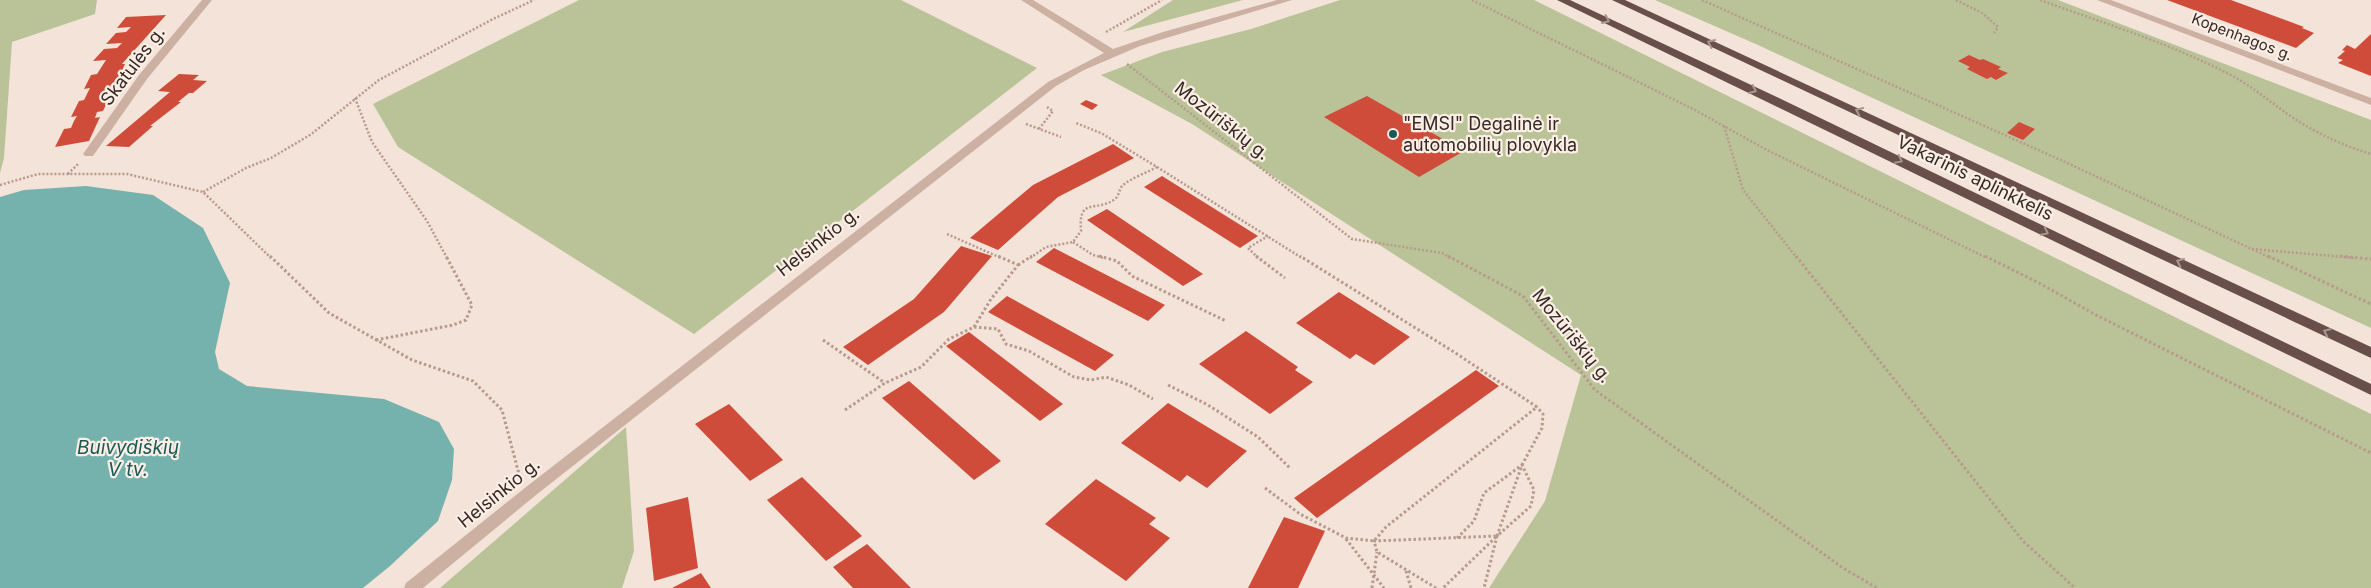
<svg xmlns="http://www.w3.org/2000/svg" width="2371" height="588" viewBox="0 0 2371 588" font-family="Inter,sans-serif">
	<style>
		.green { fill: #b9c397 }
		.water { fill: #75b2ad }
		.building { fill: #cf4c3a }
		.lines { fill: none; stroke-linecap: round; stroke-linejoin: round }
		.path-far1 { stroke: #b89a8d; stroke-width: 2.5; stroke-dasharray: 2 2; stroke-linecap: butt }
		.path { stroke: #b89a8d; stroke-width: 3; stroke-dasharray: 2.5 2.5; stroke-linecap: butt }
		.minor { fill: #ccb1a3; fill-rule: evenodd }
		.trunk { fill: #684f49; fill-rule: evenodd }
		.oneway { stroke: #aa978f }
		.poi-dot { fill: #195a57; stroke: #faeee5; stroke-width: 2 }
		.labels { text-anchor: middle; stroke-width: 4.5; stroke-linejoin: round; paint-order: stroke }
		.far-street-label { font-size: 15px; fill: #362926; stroke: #faeee5 }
		.street-label { font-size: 18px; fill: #362926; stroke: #faeee5 }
		.poi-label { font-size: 18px; fill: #362926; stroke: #faeee5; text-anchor: start }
		.water-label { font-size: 19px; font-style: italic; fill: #195a57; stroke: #faeee5 }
	</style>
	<rect width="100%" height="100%" fill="#f3e3d8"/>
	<g class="green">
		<polygon points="0,0 97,0 95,14 12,42 4,158 0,173"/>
		<polygon points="579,0 901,0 1037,68 694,334 398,147 373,104"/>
		<polygon points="1173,0 1243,0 1123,32"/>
		<polygon points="1340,0 1534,0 2371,414 2371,588 1489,588 1545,501 1581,375 1192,124 1101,75 1162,52 1251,29"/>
		<polygon points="1655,0 2058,0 2371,120 2371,328 1758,45"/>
		<polygon points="626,427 634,551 622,588 440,588"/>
	</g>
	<polygon class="water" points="86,186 153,195 203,228 230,283 215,352 219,369 247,386 384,399 439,422 454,449 452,480 438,521 390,566 363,588 0,588 0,197 24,190"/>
	<g class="building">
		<polygon points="2167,0 2231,0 2304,27 2302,28 2314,33 2296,48"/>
		<polygon points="166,15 122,64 125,64 116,84 111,85 108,90 113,90 103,111 97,112 95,118 100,117 89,141 55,147 64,129 71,128 74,121 77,116 71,117 79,101 84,100 90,88 84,89 91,75 97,74 106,60 93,61 104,49 117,48 122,43 106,44 116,33 126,32 131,27 117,28 126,17"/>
		<polygon points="2371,34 2371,76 2338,63 2343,60 2337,58 2345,51 2342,50 2347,45 2355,49"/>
		<polygon points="1969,55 1980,60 1983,59 2001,67 1998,69 2008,73 1996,80 1991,77 1987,79 1967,69 1970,67 1958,61"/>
		<polygon points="179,74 199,75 193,80 207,81 193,93 189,93 178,102 181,102 150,126 153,126 129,147 106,146 170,92 158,91"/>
		<polygon points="1367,96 1464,151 1419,177 1324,117"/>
		<polygon points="1086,100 1098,105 1092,110 1080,104"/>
		<polygon points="2019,122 2035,129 2023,140 2007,133"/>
		<polygon points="1113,144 1134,158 1058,197 998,250 970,238 1033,185"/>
		<polygon points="1162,176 1258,236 1240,248 1144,187"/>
		<polygon points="1107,209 1203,274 1183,286 1087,220"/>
		<polygon points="961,246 992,256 944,312 868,365 843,347 914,299"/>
		<polygon points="1054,248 1165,305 1148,321 1036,262"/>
		<polygon points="1339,292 1410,337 1374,365 1356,354 1350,359 1296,323"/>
		<polygon points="1007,296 1114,355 1095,371 988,312"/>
		<polygon points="1246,331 1298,367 1295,370 1313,382 1270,414 1199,364"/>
		<polygon points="969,332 1063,404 1040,421 946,346"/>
		<polygon points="1476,370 1499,386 1317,518 1294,498"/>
		<polygon points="909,381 1001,461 974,480 882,398"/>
		<polygon points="1168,403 1247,451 1207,488 1187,475 1180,482 1121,443"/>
		<polygon points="729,404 783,460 750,481 695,424"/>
		<polygon points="802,477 862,536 826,561 767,500"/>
		<polygon points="1096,479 1156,518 1149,524 1170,538 1126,581 1045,524"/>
		<polygon points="688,497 698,568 654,581 646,508"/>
		<polygon points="1284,517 1325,531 1298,588 1248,588"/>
		<polygon points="867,544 911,588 853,588 833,567"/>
		<polygon points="701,573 711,588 672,588"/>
	</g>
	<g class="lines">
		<g class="path-far1">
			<polyline points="1472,0 1695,110 1765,149 1987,258"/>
			<polyline points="1702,0 2063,161 2271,258"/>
			<polyline points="1956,0 1982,13 1998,27 1994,33"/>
			<path d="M2040,0C2103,23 2169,43 2229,74C2250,85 2269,101 2289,115C2314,132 2341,145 2371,154"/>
			<polyline points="1106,32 1162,0"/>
			<polyline points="1127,64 1352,239 1442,253 1451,258"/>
			<polyline points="355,98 372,142 427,221 447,258"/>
			<polyline points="1026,124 1061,137"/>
			<polyline points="1724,126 1743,190 1797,258"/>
			<polyline points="1039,129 1053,111 1047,107"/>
			<polyline points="1157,167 1302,258"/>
			<polyline points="68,174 78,164"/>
			<polyline points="0,185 38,174 127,174 203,192 271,258"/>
			<polyline points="203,192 246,168 271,158 310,135 379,80 493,19 534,0"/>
			<polyline points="947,234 1001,258"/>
			<polyline points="1073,242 1093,255 1104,258"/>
			<polyline points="2252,249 2355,258"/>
			<path d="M1030,258L1046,247L1073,242L1081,231C1078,196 1096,213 1115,199C1119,196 1119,190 1122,186C1129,179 1148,172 1157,167L1101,133L1076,123"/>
			<polyline points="1258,258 1248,248 1268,236"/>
		</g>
		<g class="path">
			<polyline points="270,256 329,313 412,360 473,381 502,410 520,478"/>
			<polyline points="1099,256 1117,261 1132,276 1226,321"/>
			<polyline points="1256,256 1285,278"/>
			<polyline points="1448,256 1523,296 1595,390 1843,568 1877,588"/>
			<polyline points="1796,256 2023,541 2075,588"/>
			<polyline points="1985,256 2039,283 2096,315 2371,453"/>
			<polyline points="2268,256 2371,304"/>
			<polyline points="2340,256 2371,259"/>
			<polyline points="1018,265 1032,256"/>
			<polyline points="974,327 998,329 1006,344 1029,351 1074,377 1091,380 1106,377 1129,385 1153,399"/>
			<polyline points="376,340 453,325 466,320 472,305 446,256"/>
			<polyline points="823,340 885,383"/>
			<polyline points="1168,385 1208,405 1258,437 1291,469"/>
			<polyline points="845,410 885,383 921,367 949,339 974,327 991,299 1018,265 998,256"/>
			<polyline points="1265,488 1300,514 1346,538 1374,541 1386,527 1537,407 1454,352 1300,256"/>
			<polyline points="1497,536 1522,465 1542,428 1543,414 1537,407"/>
			<polyline points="1457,538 1474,521 1484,493 1522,465 1534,490 1531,506 1497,536 1484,588"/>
			<polyline points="1346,539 1384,588"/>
			<polyline points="1406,571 1411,588"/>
			<polyline points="1372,588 1377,552"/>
			<polyline points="1436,588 1377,552 1374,541 1497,536 1443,588"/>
		</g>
		<g class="minor">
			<polygon points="202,0 212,0 147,79 93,156 85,156 83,154 139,75"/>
			<polygon points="1021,0 1033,0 1113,49 1163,32 1277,0 1292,0 1140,46 1084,70 1056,86 536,495 423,588 404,588 406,583 526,487 1048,82 1104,53"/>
			<polygon points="2097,0 2111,0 2371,98 2371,105"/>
		</g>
		<g class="trunk">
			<polygon points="1557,0 1570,0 1781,99 2371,384 2371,395"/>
			<polygon points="1612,0 1625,0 2371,347 2371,358"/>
		</g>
	</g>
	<defs><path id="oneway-chevron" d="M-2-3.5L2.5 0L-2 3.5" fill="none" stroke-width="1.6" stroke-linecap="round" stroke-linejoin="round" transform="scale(1.25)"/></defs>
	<g class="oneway">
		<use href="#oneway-chevron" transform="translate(1606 20) rotate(25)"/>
		<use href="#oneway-chevron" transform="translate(1711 43) rotate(-155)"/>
		<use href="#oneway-chevron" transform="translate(1753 90) rotate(25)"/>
		<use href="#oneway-chevron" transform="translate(1859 111) rotate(-155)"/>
		<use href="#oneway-chevron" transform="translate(1899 160) rotate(26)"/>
		<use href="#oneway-chevron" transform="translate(2045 232) rotate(26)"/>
		<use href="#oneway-chevron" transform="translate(2180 262) rotate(-155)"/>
		<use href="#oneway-chevron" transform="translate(2327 332) rotate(-155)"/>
	</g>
	<circle class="poi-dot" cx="1393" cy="134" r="5"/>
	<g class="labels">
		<g class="far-street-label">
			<text transform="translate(2242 37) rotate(21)" y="5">Kopenhagos g.</text>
		</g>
		<g class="street-label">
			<text transform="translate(133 66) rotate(-53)" y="6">Skatulės g.</text>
			<text transform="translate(1222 121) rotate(38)" y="6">Mozūriškių g.</text>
			<text transform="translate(1975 178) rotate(26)" y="6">Vakarinis aplinkkelis</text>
			<text transform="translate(818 242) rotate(-38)" y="6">Helsinkio g.</text>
			<text transform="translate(1572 336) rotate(51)" y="6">Mozūriškių g.</text>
			<text transform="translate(499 493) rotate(-39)" y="6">Helsinkio g.</text>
		</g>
		<g class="poi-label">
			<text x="1403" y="130">"EMSI" Degalinė ir<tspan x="1403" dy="21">automobilių plovykla</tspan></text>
		</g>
		<g class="water-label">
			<text x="128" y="454">Buivydiškių<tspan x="128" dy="22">V tv.</tspan></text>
		</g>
	</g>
</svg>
